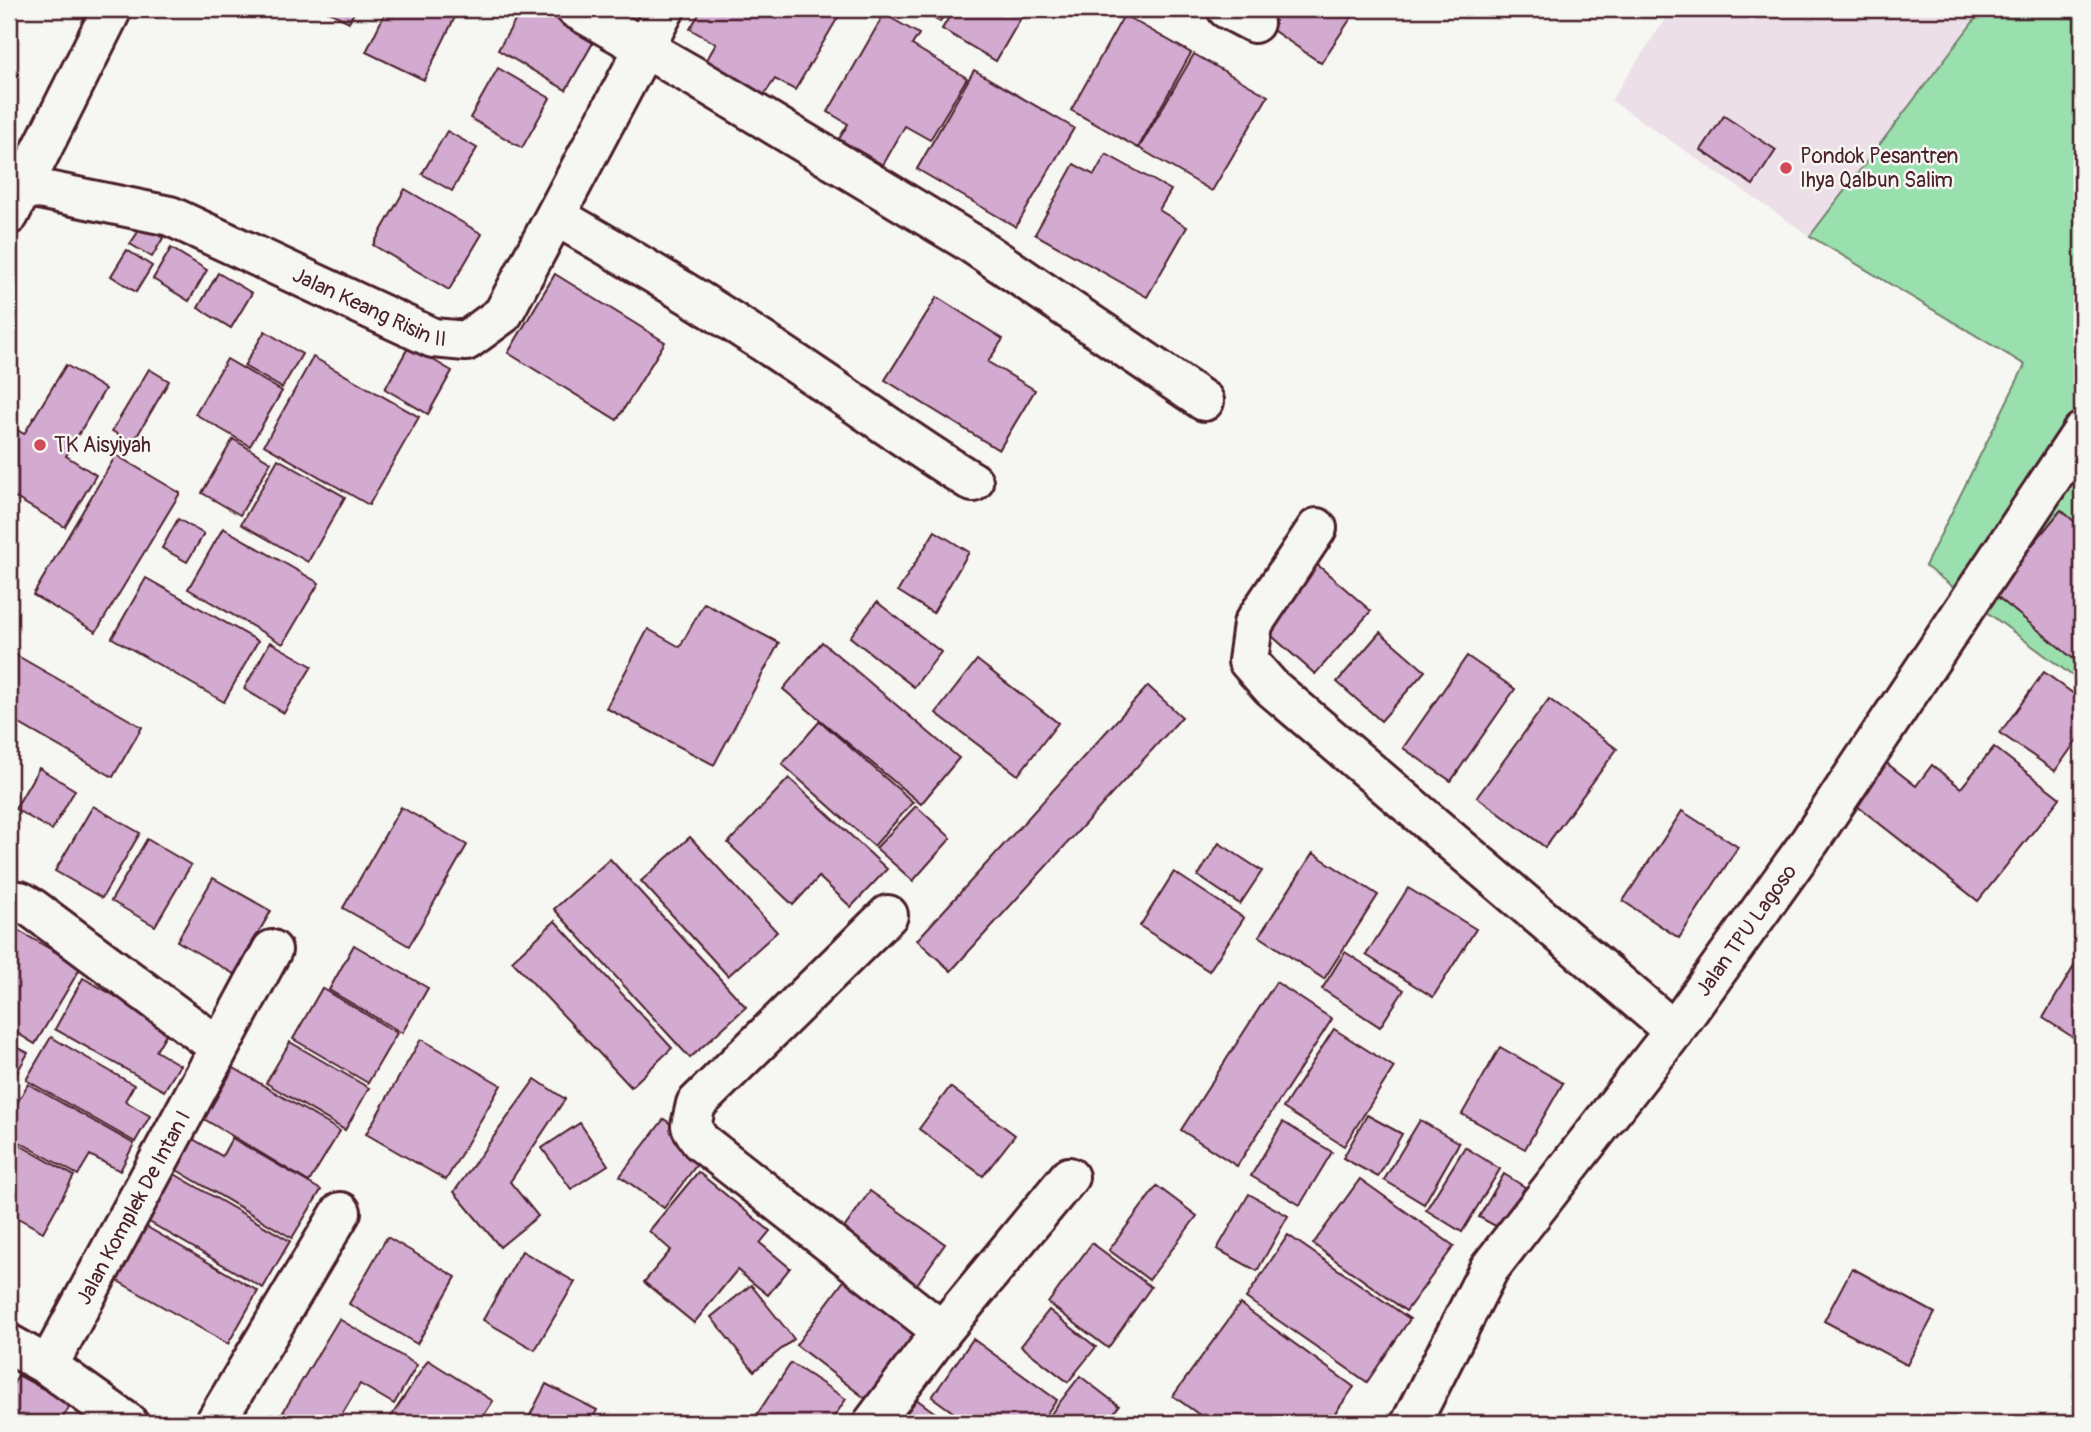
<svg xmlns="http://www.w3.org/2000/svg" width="2091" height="1432" viewBox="0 0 2091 1432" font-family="Pangolin,sans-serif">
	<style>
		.built { fill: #ecdfe8 }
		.green { fill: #9ae0ae; stroke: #72806c; stroke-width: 2 }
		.building { fill: #d3aad0; stroke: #4a1f2b; stroke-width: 2 }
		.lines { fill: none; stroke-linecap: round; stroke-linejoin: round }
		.minor-casing { stroke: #4a1f2b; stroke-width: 44 }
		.minor { stroke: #f6f6f2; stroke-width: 38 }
		.poi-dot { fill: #d1495b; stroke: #f6f6f2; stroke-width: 2.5 }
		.labels { text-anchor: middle; stroke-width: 5; stroke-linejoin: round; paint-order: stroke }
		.poi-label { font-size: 21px; fill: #4a1f2b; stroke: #f6f6f2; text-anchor: start }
		.street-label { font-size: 21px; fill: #4a1f2b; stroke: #f6f6f2 }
	</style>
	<rect width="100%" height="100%" fill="#f6f6f2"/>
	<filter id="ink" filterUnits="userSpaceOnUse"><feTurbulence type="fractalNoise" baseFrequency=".0143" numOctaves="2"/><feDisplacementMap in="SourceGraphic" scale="14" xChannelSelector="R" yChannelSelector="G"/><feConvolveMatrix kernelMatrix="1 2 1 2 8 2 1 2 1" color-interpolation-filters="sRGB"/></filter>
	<g filter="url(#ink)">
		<polygon class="built" points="1672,9 1983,9 1810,236 1611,100"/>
		<polygon class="green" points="1983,9 2082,9 2082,683 1925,566 2025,365 1810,236"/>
		<g class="building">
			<polygon points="323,9 356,9 349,22"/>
			<polygon points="387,9 449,9 457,13 424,80 366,52"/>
			<polygon points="522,9 539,9 594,41 566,90 498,50"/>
			<polygon points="702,9 843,9 795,90 775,79 764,95 706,61 716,44 690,29"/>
			<polygon points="917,9 947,9 940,22"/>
			<polygon points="954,9 1026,9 996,61 942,29"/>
			<polygon points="1253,9 1357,9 1321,63 1249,14"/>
			<polygon points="884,14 919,34 912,45 967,78 930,140 905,126 883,165 839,139 848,124 828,112"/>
			<polygon points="1124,15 1191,53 1138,148 1071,110"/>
			<polygon points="1194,54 1268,96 1212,191 1139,148"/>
			<polygon points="498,68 550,98 522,148 470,118"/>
			<polygon points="974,70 1074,128 1016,227 917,169"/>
			<polygon points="1724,116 1776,150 1753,185 1701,150"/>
			<polygon points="447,131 477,148 452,191 422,174"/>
			<polygon points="1106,154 1171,190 1159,210 1187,227 1147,297 1035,234 1074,164 1094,175"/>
			<polygon points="405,189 482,234 449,290 373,245"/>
			<polygon points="142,226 163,238 152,257 130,244"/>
			<polygon points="171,248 207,270 189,301 153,279"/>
			<polygon points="127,250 152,266 136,292 111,276"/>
			<polygon points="218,273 252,293 231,328 198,308"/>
			<polygon points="555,274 665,342 617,420 508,353"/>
			<polygon points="937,297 1003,339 988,362 1035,390 999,450 885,380"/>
			<polygon points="265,331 302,354 282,388 244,366"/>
			<polygon points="409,346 452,371 428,414 385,389"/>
			<polygon points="313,357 419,417 369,505 264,445"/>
			<polygon points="227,359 282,391 250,446 195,414"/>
			<polygon points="66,365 105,389 66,456 96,475 65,527 9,494 9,425 24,434"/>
			<polygon points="149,369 169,381 133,443 112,431"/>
			<polygon points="233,439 271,462 240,515 202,493"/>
			<polygon points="116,455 180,493 96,632 33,595"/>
			<polygon points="278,459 345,497 308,562 241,524"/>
			<polygon points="2061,510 2082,528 2082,666 1993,593"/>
			<polygon points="178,519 204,534 187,562 162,548"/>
			<polygon points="223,528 319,583 283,644 188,589"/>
			<polygon points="935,531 969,552 933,613 898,591"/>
			<polygon points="1312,560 1371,611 1315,674 1257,623"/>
			<polygon points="146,578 258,641 224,702 112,638"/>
			<polygon points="877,602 941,652 914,687 850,637"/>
			<polygon points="704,603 779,643 714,765 606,708 648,629 680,647"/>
			<polygon points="1380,632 1425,671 1381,721 1337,682"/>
			<polygon points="270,642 312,666 284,713 244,689"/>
			<polygon points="822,642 959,758 921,804 783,689"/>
			<polygon points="9,651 142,727 113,777 9,718"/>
			<polygon points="1467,656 1515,689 1451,781 1403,748"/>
			<polygon points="977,660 1058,723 1018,775 936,713"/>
			<polygon points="2044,672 2082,700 2082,733 2055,771 2000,733"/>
			<polygon points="1148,686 1182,717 951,971 917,940"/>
			<polygon points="1549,699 1617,749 1545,847 1477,797"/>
			<polygon points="820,721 913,802 874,846 782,764"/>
			<polygon points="1994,747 2060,798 1978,901 1847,798 1880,758 1916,786 1932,765 1961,788"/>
			<polygon points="39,768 75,790 52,830 15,809"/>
			<polygon points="789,778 887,869 851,907 819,877 793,905 728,843"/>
			<polygon points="93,806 140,833 102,898 55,871"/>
			<polygon points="916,806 951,838 913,881 876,848"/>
			<polygon points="401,807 467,845 409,946 343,908"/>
			<polygon points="1682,811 1738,847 1679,938 1623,901"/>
			<polygon points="690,837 777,932 728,976 641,881"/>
			<polygon points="147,839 191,865 155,926 111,901"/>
			<polygon points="1219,843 1262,871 1240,904 1198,876"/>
			<polygon points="1313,853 1378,895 1324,979 1259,936"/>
			<polygon points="610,859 746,1007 690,1058 554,909"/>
			<polygon points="1174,872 1244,918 1209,971 1140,926"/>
			<polygon points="213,878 271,911 234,974 177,941"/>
			<polygon points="1408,888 1476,929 1433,997 1366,955"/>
			<polygon points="555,921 672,1048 631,1087 512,961"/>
			<polygon points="9,925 81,967 35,1044 9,1028"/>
			<polygon points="354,945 428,988 402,1033 329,990"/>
			<polygon points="1345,952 1404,990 1380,1027 1322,989"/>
			<polygon points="2079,958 2082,960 2082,1043 2043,1018"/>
			<polygon points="83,978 170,1027 156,1051 180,1065 164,1091 55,1029"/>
			<polygon points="1276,982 1332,1019 1237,1166 1181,1130"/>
			<polygon points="322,988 397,1033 368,1083 293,1039"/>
			<polygon points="1334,1029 1394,1067 1344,1146 1283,1108"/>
			<polygon points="51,1037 134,1085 125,1101 150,1116 135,1142 26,1080"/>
			<polygon points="421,1039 501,1085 446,1180 366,1134"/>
			<polygon points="290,1042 369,1088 345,1130 266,1083"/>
			<polygon points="9,1043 28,1053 9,1087"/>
			<polygon points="1500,1047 1563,1083 1525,1149 1462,1114"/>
			<polygon points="234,1068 340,1131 309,1182 204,1119"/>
			<polygon points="535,1079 565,1099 510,1182 538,1216 500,1247 454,1192"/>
			<polygon points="28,1084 134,1144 120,1171 90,1155 78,1175 9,1136 9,1117"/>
			<polygon points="950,1087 1015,1135 983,1176 919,1129"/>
			<polygon points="1367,1115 1402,1134 1378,1177 1343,1158"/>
			<polygon points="664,1119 707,1151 664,1208 620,1176"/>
			<polygon points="1420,1120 1459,1143 1424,1204 1384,1180"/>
			<polygon points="1283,1122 1332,1152 1300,1205 1251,1176"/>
			<polygon points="580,1123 608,1165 571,1189 542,1148"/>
			<polygon points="232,1138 321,1190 292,1238 175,1169 193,1139 222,1156"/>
			<polygon points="9,1139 74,1176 43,1232 9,1213"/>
			<polygon points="1465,1147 1500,1169 1462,1232 1426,1210"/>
			<polygon points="171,1172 290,1241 263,1288 144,1219"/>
			<polygon points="698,1172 770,1231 760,1243 790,1268 768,1295 737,1270 694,1323 644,1282 671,1250 649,1231"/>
			<polygon points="1504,1174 1525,1187 1501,1229 1479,1217"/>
			<polygon points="1360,1179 1454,1246 1406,1311 1313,1244"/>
			<polygon points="1157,1186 1197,1216 1149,1280 1109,1250"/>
			<polygon points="870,1191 945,1244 915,1287 840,1234"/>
			<polygon points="1249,1194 1288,1216 1257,1271 1217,1249"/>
			<polygon points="140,1223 258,1291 228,1344 109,1276"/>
			<polygon points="1288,1235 1410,1319 1367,1382 1246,1298"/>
			<polygon points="387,1237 456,1277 417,1344 349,1304"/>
			<polygon points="1092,1243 1151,1287 1108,1348 1048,1303"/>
			<polygon points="522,1251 575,1282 535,1350 483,1320"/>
			<polygon points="1852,1268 1935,1313 1907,1365 1824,1321"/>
			<polygon points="846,1278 920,1335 870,1402 796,1345"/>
			<polygon points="751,1285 794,1339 754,1371 711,1317"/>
			<polygon points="1240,1304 1354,1387 1328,1423 1211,1423 1173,1396"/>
			<polygon points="1049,1310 1096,1347 1068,1382 1021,1346"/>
			<polygon points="339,1319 417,1365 394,1404 360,1384 337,1423 303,1423 283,1412"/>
			<polygon points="973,1339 1057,1400 1039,1423 968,1423 932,1397"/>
			<polygon points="428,1360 493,1401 479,1423 387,1423"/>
			<polygon points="791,1363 846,1399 830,1423 767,1423 756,1416"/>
			<polygon points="18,1375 71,1404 60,1423 9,1423 9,1392"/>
			<polygon points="1080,1376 1119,1406 1106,1423 1044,1423"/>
			<polygon points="546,1384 597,1410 590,1423 526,1423"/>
			<polygon points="912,1396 949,1423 892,1423"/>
		</g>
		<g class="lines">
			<g class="minor-casing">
				<g id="minor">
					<polyline points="576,9 695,77 971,243 1204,401"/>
					<polyline points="1227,9 1254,23"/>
					<path id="s1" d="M24,186L170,216L433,338L466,341L503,314L665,9"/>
					<polyline points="9,215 112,9"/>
					<path d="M556,216C636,262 715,309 792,361C853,401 911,444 973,482"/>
					<polyline points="1317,528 1253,624 1248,661 1271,687 1674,1031"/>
					<polyline points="9,901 20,901 32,908 219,1047"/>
					<polyline points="888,915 696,1104 691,1126 700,1141 942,1331"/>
					<polyline points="9,1344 48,1366 128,1423"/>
					<path id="s2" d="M48,1366L272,950"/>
					<polyline points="215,1423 341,1212"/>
					<polyline points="873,1423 942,1331 1069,1177"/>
					<path id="s3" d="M1411,1423L1489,1269L1674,1031L1810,841L2082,432"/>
				</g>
			</g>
			<use href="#minor" class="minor"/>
		</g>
	</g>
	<g class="poi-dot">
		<circle cx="1786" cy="168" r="7"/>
		<circle cx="40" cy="445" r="7"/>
	</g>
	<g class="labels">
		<g class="poi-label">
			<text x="1800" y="163">Pondok Pesantren<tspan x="1800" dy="24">Ihya Qalbun Salim</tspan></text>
			<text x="54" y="452">TK Aisyiyah</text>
		</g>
		<g class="street-label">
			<text dy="7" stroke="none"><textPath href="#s1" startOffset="369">Jalan Keang Risin II</textPath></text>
			<text dy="7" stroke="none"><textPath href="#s3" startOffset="598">Jalan TPU Lagoso</textPath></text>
			<text dy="7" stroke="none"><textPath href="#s2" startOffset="180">Jalan Komplek De Intan I</textPath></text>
		</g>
	</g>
	<rect width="2091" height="1432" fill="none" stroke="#f6f6f2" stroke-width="35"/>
	<rect x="18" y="18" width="2056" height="1397" fill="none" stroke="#4a1f2b" stroke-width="2.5" filter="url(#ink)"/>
</svg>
